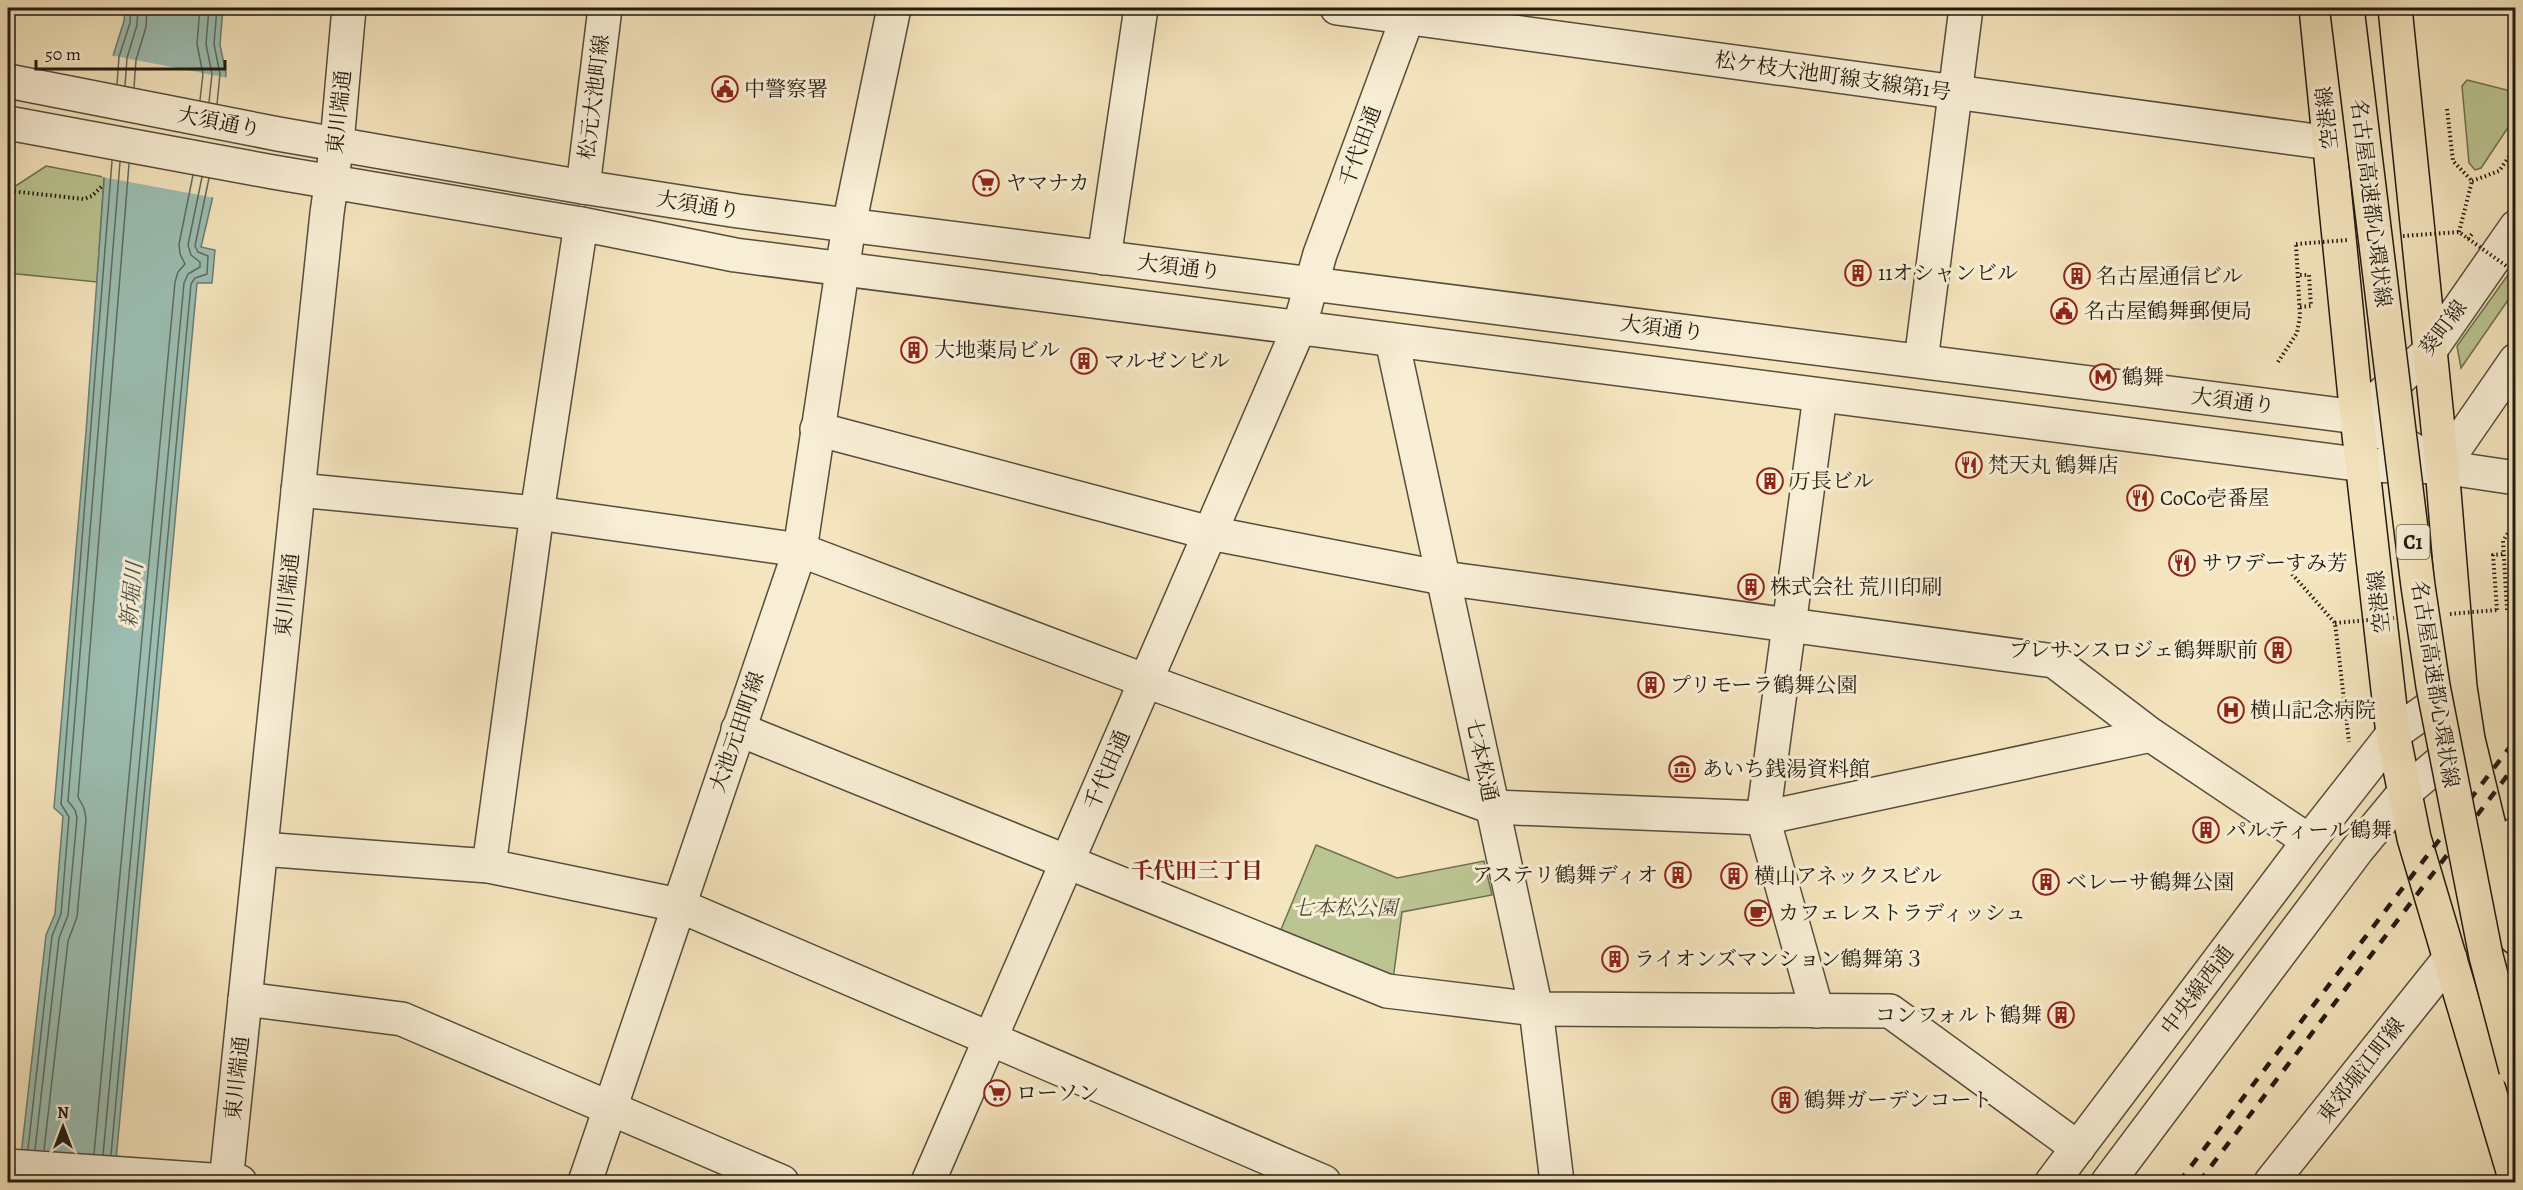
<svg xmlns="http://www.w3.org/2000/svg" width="2523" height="1190" viewBox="0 0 2523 1190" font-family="Alegreya,'Noto Serif JP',serif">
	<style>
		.green { fill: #bbc592; stroke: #6e7051; stroke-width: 1.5 }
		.water { fill: #9cbfb3; stroke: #6b7d72; stroke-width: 1.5 }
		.pier { fill: #f5e5be }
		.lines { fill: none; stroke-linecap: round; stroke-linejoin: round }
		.shore { stroke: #5e6c62; stroke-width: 1.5 }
		.minor-casing { stroke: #564d3c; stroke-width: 36 }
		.major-casing { stroke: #211a10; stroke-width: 36 }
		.path { stroke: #211a10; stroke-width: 4; stroke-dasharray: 1.5 3; stroke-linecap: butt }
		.minor { stroke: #f8eed5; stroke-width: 33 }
		.major { stroke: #f5e5be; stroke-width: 33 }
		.rail { stroke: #211a10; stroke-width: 4.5; stroke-dasharray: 10 10; stroke-linecap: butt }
		.highway-bridge-casing { stroke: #211a10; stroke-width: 36; stroke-linecap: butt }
		.path-bridge { stroke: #211a10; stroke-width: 4; stroke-dasharray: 1.5 3; stroke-linecap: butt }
		.highway-bridge { stroke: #f5e5be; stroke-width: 33 }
		.labels { text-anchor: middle; stroke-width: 6; stroke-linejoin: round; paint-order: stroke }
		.shield { fill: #f8eed5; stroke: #625a4b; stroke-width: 1.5 }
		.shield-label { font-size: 20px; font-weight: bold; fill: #211a10 }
		.street-label { font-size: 21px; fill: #211a10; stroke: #f8eed5 }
		.poi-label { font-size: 21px; fill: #211a10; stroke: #f8eed5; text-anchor: start }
		.park-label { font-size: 21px; font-style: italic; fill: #4f4d37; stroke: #f8eed5 }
		.water-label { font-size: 22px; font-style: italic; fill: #4c5449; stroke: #f8eed5 }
		.neighbourhood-label { font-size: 22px; font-weight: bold; fill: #7a1f14; stroke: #f8eed5 }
	</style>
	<rect width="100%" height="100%" fill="#f5e5be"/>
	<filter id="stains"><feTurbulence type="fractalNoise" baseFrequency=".00333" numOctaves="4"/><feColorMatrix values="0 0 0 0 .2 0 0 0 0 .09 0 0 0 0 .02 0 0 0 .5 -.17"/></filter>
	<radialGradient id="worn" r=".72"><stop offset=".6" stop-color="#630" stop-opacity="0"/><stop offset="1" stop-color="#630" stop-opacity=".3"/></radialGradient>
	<g class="green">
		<polygon points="2467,80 2515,92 2515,117 2481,168 2475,170 2469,163 2462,86"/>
		<polygon points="46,166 104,177 97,282 8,273 14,187"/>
		<polygon points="2515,265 2515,290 2461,368 2457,346"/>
		<polygon points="1316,845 1397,878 1484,861 1492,895 1402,912 1393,980 1280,932"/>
	</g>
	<polygon class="water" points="125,8 223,8 220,45 226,73 213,196 201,247 215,250 212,283 197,283 114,1182 18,1182 46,935 55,914 63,816 54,808 86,432 113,56 124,21"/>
	<polygon class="pier" points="110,55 228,78 216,198 102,177"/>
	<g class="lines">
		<g class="shore">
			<polyline points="200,8 197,44 203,74 200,100"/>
			<polyline points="117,84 119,57 130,23 131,8"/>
			<polyline points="125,86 127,58 137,25 138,8"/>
			<polyline points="134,87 136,60 146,27 147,8"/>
			<polyline points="209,102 212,74 206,44 209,8"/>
			<polyline points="217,104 220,74 214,44 217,8"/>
			<polyline points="28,1149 52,936 61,914 69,817 61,804 112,161"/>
			<polyline points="35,1150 59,938 68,915 77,818 75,810 68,801 120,162"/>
			<polyline points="44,1150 68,941 77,917 86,819 84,808 78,797 129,164"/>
			<polyline points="94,1154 175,282 178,272 185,264 180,254 179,244 193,175"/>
			<polyline points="103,1155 184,283 188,274 200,267 200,262 191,255 188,245 202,177"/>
			<polyline points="111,1155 191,284 195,278 207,274 208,256 198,252 195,246 209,178"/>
		</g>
		<g class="minor-casing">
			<g id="minor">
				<polyline points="1337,8 2330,143"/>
				<polyline points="8,81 278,134 583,187 738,211 2357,417 2422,455"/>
				<polyline points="8,123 273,172 581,224 735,255 2364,465 2442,467 2516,478"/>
				<polyline points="583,187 605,8"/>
				<polyline points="1104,258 1141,8"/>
				<polyline points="1392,340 1536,1009 1557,1182"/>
				<polyline points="1921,361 1966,8"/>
				<polyline points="2357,417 2429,352 2516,227"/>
				<polyline points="817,429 1210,533 1443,578 2054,661 2151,735 2309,841"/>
				<polyline points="2442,467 2516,360"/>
				<polyline points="298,490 537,513 800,550 1146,681 1492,807 1763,818 2151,735"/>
				<polyline points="738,729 1387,991 1536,1009 1890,1011 2078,1148"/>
				<polyline points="261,849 489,866 678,905 1324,1182"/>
				<polyline points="2497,859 2516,834"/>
				<polyline points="489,866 537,513 581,224"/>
				<polyline points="245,999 402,1019 782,1182"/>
				<polyline points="1817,1011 1763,818 1820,396"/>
				<polyline points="8,1166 240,1182"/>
				<polyline points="226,1182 327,213 337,143 349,8"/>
				<polyline points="585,1182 800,550 849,225 894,8"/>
				<polyline points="928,1182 1299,328 1320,254 1411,8"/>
				<polyline points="2052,1182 2309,841 2393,734 2458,688"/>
				<polyline points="2108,1182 2357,850 2405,792 2467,740"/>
				<polyline points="2271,1182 2450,958"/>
			</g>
		</g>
		<g class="major-casing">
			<g id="major">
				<polyline points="2316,8 2357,417 2393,734 2414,838 2516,1181"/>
				<polyline points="2395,8 2442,467 2460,687 2468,739 2516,938"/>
			</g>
		</g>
		<g class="path">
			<polyline points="2447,109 2453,161 2472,181"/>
			<polyline points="2472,181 2499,171 2516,147"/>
			<polyline points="10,191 84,199 92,196 102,186"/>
			<polyline points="2459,232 2472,181"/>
			<polyline points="2468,239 2472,234"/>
			<polyline points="2300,307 2311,306 2309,275 2300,275"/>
			<polyline points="2278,362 2297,333 2300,316 2296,244"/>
			<polyline points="2292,574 2335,623 2349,742"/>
			<polyline points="2497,610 2493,555 2504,554"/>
			<polyline points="2507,610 2503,541 2508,533 2516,529"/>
		</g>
		<use href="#minor" class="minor"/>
		<use href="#major" class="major"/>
		<g class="rail">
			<polyline points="2179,1182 2516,739"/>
			<polyline points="2199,1182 2516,764"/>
		</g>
		<g class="highway-bridge-casing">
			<polyline id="highway-bridge" points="2347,8 2418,586 2433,686 2486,956 2516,1070"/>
		</g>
		<g class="path-bridge">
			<polyline points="2403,236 2459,232 2516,273"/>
			<polyline points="2296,244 2348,240"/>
			<polyline points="2450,614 2497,610"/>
			<polyline points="2335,623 2394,618"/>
		</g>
		<use href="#highway-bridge" class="highway-bridge"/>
	</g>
	<defs>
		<g id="civic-ring" transform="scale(1.35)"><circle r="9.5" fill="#f8eed5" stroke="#8f2418" stroke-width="1.5"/><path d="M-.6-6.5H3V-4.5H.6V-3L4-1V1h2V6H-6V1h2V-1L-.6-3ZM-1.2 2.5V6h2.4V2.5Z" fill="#8f2418"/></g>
		<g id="supermarket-ring" transform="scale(1.35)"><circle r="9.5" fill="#f8eed5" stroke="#8f2418" stroke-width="1.5"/><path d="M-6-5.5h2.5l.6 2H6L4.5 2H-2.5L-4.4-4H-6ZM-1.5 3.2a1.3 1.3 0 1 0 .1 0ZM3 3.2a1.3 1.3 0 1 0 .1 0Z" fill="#8f2418"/></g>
		<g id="building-ring" transform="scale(1.35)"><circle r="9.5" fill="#f8eed5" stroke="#8f2418" stroke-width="1.5"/><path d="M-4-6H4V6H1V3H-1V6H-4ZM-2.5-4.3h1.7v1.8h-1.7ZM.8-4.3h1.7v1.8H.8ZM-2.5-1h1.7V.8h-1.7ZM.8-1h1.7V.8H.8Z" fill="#8f2418"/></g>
		<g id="metro-ring" transform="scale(1.35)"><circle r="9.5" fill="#f8eed5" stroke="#8f2418" stroke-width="1.5"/><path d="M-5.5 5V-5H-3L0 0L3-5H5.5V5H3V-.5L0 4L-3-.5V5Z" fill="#8f2418"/></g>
		<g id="restaurant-ring" transform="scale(1.35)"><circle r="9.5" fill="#f8eed5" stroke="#8f2418" stroke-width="1.5"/><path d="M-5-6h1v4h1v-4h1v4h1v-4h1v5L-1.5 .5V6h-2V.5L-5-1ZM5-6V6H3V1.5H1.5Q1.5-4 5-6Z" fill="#8f2418"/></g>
		<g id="hospital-ring" transform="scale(1.35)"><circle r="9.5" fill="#f8eed5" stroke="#8f2418" stroke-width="1.5"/><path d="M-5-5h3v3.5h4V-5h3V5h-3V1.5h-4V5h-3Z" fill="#8f2418"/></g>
		<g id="museum-ring" transform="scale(1.35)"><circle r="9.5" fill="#f8eed5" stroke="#8f2418" stroke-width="1.5"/><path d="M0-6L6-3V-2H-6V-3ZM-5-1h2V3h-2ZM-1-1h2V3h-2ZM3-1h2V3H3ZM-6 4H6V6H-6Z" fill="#8f2418"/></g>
		<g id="cafe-ring" transform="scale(1.35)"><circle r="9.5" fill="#f8eed5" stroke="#8f2418" stroke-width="1.5"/><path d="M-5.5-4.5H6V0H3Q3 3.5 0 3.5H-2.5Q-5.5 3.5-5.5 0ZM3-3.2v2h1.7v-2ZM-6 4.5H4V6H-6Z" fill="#8f2418"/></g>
	</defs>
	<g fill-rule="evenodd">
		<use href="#civic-ring" x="725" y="89"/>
		<use href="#supermarket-ring" x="986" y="183"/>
		<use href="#building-ring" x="1858" y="273"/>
		<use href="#building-ring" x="2077" y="276"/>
		<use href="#civic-ring" x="2064" y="311"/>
		<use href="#building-ring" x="914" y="350"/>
		<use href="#building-ring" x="1084" y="361"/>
		<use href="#metro-ring" x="2103" y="377"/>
		<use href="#restaurant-ring" x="1969" y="465"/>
		<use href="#building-ring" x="1770" y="481"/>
		<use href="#restaurant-ring" x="2140" y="498"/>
		<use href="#restaurant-ring" x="2182" y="563"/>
		<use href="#building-ring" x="1751" y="587"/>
		<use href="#building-ring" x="2278" y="650"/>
		<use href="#building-ring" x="1651" y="685"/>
		<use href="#hospital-ring" x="2231" y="710"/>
		<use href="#museum-ring" x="1682" y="769"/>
		<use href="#building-ring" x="2206" y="830"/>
		<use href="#building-ring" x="1678" y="875"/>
		<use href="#building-ring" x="1734" y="876"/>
		<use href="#building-ring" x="2046" y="882"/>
		<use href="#cafe-ring" x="1758" y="913"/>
		<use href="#building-ring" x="1615" y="959"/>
		<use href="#building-ring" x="2061" y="1015"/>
		<use href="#supermarket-ring" x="997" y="1093"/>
		<use href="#building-ring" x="1785" y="1100"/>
	</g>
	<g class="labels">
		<rect class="shield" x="2396.5" y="525" width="33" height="34" rx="4.5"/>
		<g class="shield-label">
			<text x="2413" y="549">C1</text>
		</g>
		<g class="street-label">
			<text transform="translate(1833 76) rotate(8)" y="7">松ケ枝大池町線支線第1号</text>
			<text transform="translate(594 97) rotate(-83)" y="7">松元大池町線</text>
			<text transform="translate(339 112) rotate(-84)" y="7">東川端通</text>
			<text transform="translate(2327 118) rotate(-96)" y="7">空港線</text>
			<text transform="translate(219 122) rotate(11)" y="7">大須通り</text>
			<text transform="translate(1360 146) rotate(-70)" y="7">千代田通</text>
			<text transform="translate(2371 203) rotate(83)" y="7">名古屋高速都心環状線</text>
			<text transform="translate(698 205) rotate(9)" y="7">大須通り</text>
			<text transform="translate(1179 267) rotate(7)" y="7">大須通り</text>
			<text transform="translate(1662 328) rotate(7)" y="7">大須通り</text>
			<text transform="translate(2443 328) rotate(-53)" y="7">葵町線</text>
			<text transform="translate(2233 401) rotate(7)" y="7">大須通り</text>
			<text transform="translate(287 595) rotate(-84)" y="7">東川端通</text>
			<text transform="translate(2379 602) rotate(-96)" y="7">空港線</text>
			<text transform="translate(2435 684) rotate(81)" y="7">名古屋高速都心環状線</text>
			<text transform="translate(737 732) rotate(-71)" y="7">大池元田町線</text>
			<text transform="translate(1482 760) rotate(78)" y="7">七本松通</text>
			<text transform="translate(1107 770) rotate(-67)" y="7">千代田通</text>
			<text transform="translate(2197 990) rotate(-53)" y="7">中央線西通</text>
			<text transform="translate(2361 1070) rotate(-52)" y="7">東郊堀江町線</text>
			<text transform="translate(237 1078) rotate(-84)" y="7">東川端通</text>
		</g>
		<g class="poi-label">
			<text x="744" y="96">中警察署</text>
			<text x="1006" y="190">ヤマナカ</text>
			<text x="1878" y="280">11オシャンビル</text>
			<text x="2096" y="283">名古屋通信ビル</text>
			<text x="2084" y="318">名古屋鶴舞郵便局</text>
			<text x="934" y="357">大地薬局ビル</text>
			<text x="1104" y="368">マルゼンビル</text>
			<text x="2122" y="384">鶴舞</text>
			<text x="1988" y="472">梵天丸 鶴舞店</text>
			<text x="1790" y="488">万長ビル</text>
			<text x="2160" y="505">CoCo壱番屋</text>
			<text x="2202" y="570">サワデーすみ芳</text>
			<text x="1770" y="594">株式会社 荒川印刷</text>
			<text x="2258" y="657" text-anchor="end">プレサンスロジェ鶴舞駅前</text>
			<text x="1670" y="692">プリモーラ鶴舞公園</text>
			<text x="2250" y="717">横山記念病院</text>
			<text x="1702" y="776">あいち銭湯資料館</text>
			<text x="2226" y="837">パルティール鶴舞</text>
			<text x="1658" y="882" text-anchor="end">アステリ鶴舞ディオ</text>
			<text x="1754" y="883">横山アネックスビル</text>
			<text x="2066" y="889">ベレーサ鶴舞公園</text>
			<text x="1778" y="920">カフェレストラディッシュ</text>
			<text x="1634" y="966">ライオンズマンション鶴舞第３</text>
			<text x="2042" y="1022" text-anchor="end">コンフォルト鶴舞</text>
			<text x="1016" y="1100">ローソン</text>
			<text x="1804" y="1107">鶴舞ガーデンコート</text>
		</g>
		<g class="park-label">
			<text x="1345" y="915">七本松公園</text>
		</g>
		<g class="water-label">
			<text transform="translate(131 595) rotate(-84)" y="8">新堀川</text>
		</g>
		<g class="neighbourhood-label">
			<text x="1197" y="878">千代田三丁目</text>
		</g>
	</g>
	<rect width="2523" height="1190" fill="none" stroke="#f5e5be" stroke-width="30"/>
	<rect x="9" y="9" width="2505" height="1172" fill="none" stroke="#211a10" stroke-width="3"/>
	<rect x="15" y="15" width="2493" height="1160" fill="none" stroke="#211a10" stroke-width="1.5"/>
	<g transform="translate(63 1127)" stroke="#f8eed5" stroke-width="4.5" paint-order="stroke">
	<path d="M0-4.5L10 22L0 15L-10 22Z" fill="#211a10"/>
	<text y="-9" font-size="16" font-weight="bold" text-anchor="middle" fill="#211a10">N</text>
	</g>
	<path d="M36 60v9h189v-9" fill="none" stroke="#211a10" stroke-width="3"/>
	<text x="45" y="60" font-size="18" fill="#211a10" stroke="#f8eed5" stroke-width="4.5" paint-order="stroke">50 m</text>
	<rect width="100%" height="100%" filter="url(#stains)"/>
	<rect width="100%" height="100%" fill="url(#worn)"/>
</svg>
